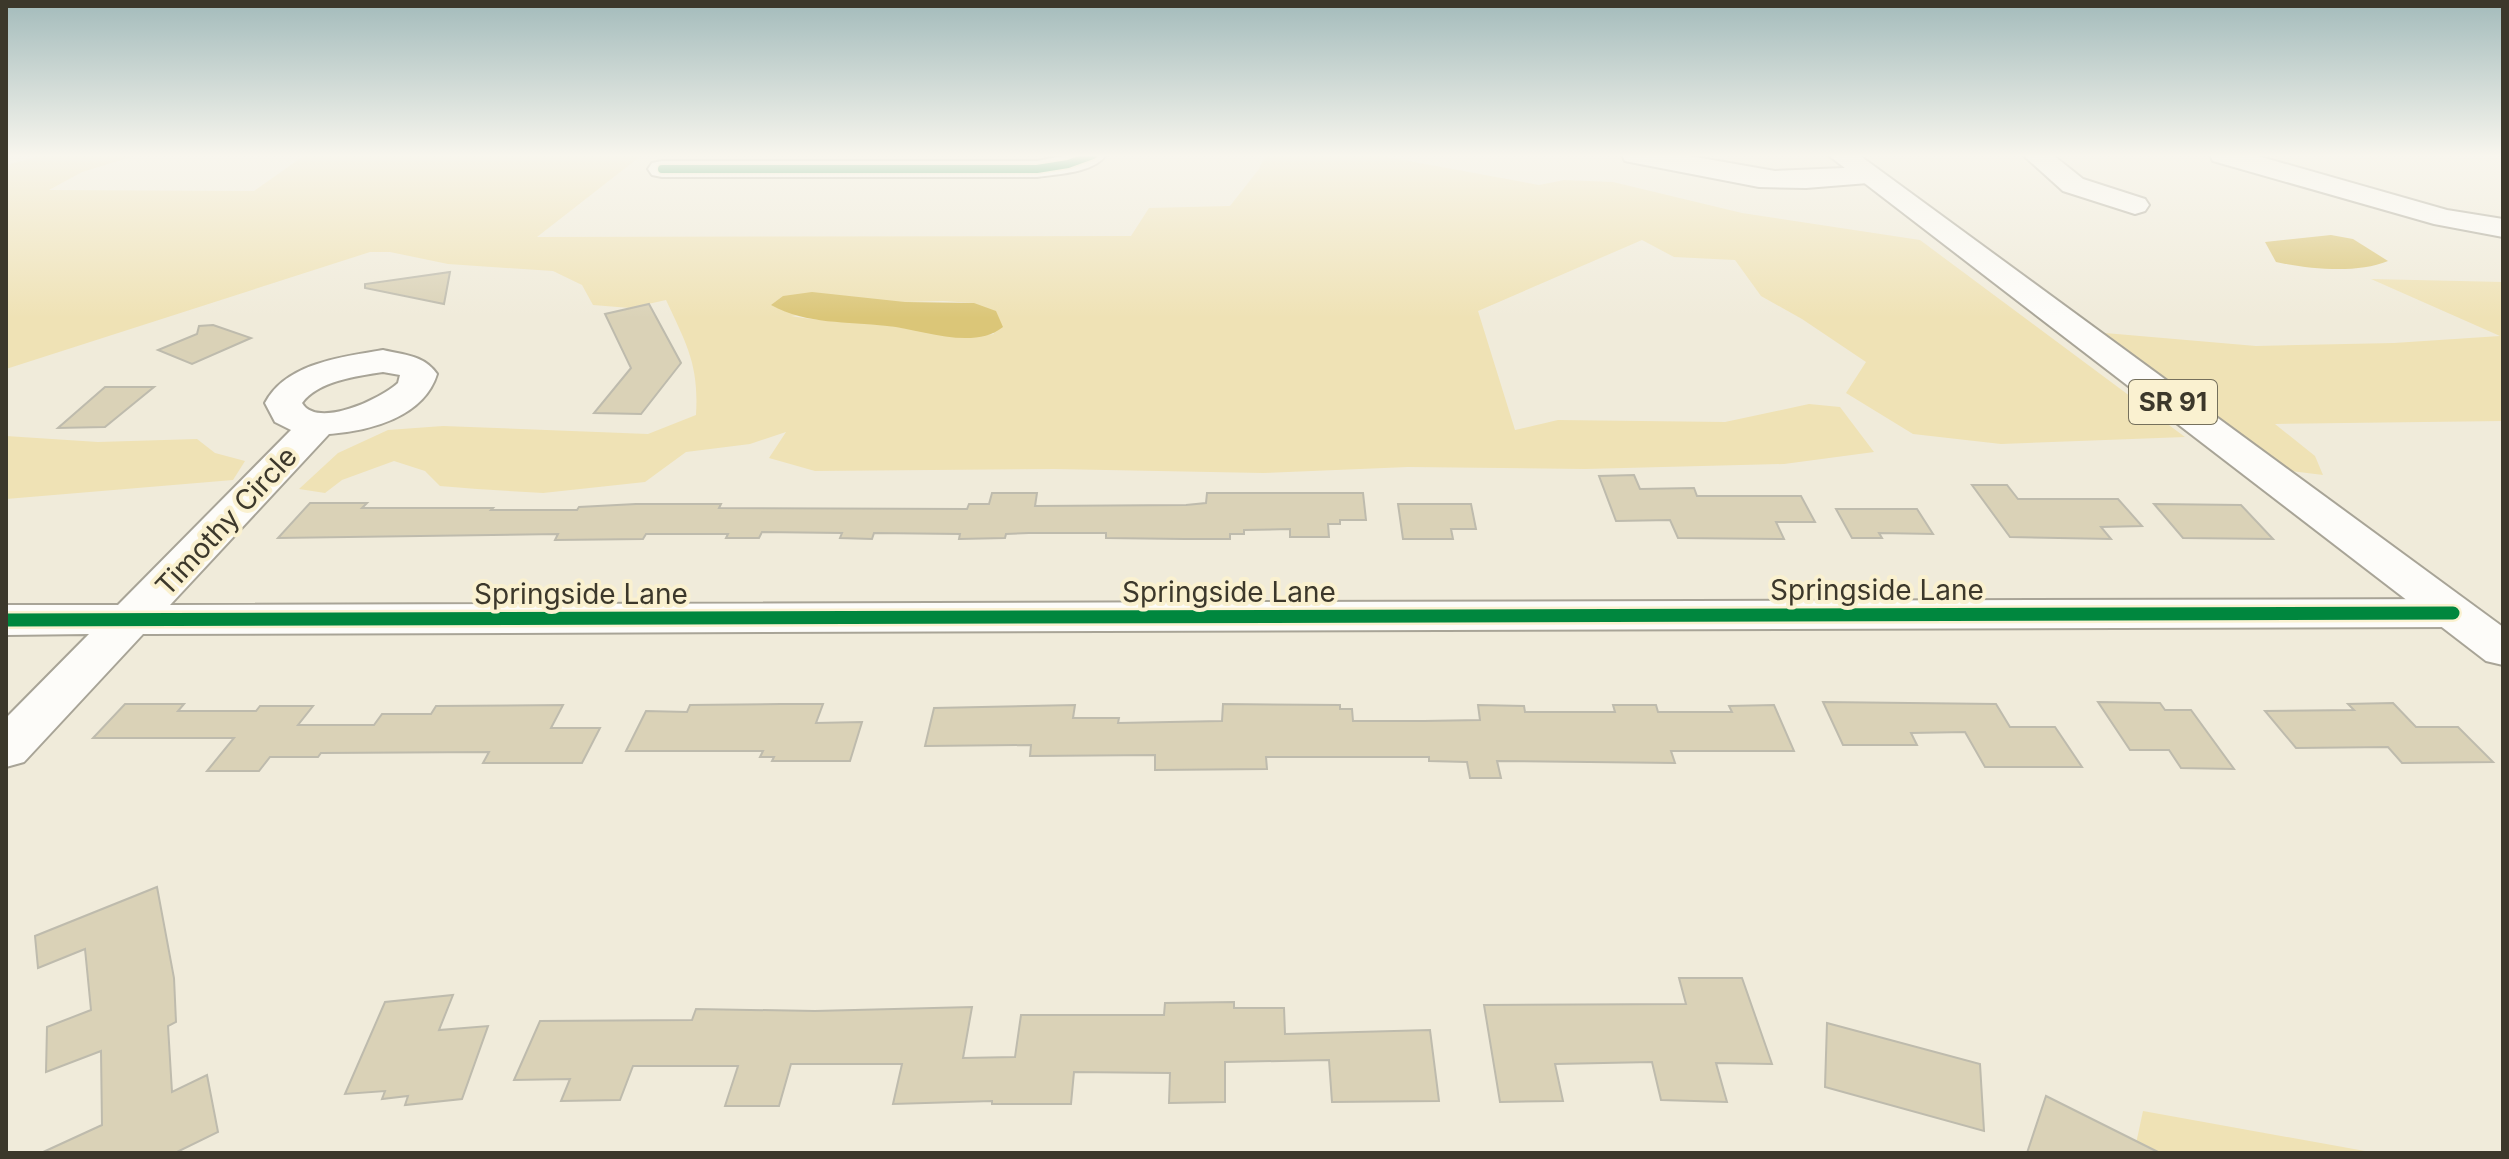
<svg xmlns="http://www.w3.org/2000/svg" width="2509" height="1159" viewBox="0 0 2509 1159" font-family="Inter,sans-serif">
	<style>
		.green { fill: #efe2b5; fill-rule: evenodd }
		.water { fill: #dbc678 }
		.building { fill: #dad2b7; stroke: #bebbad; stroke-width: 2 }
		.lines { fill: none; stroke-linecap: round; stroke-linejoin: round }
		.minor-casing { stroke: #a8a497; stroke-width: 4 }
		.major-casing { stroke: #a8a497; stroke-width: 4 }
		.minor { fill: #fdfcf9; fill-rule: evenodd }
		.major { fill: #fdfcf9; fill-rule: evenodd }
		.cycleway-far1-casing { stroke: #faf1d0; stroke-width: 11 }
		.cycleway-casing { stroke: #faf1d0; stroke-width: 18 }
		.cycleway-far1 { stroke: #00873e; stroke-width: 8 }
		.cycleway { stroke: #00873e; stroke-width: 13 }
		.labels { text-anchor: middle; stroke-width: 8; stroke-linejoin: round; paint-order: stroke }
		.shield { fill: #faf1d0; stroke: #75705c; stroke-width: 2 }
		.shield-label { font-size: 26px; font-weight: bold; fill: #3c382b }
		.street-label { font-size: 28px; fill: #3c382b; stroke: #faf1d0 }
	</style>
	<rect width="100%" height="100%" fill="#f0ebda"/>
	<g class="green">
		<path d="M44,155H138L82,172L49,190L254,191L305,155H642L537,237L1131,236L1149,208L1230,206L1259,169L1265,155H1376L1539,185L1564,180L1613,182L1742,213L1920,240L2185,437L2001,444L1913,434L1846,393L1866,362L1802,319L1761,296L1735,260L1674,257L1642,240L1478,311L1515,430L1558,420L1725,422L1809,404L1840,407L1874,452L1784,464L1585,469L1408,467L1263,473L1054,469L815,471L769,458L786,432L750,444L686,452L645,482L543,493L477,489L440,486L425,471L394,461L342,480L325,493L299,489L338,453L388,430L443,426L648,434L696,415C699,365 687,345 666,300L630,308L593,305L582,285L553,271L448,264L390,252H370L6,369V165ZM943,301L974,303L994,334C958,340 926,331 890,326C856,321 825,322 791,316L905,302Z"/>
		<polygon points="2371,279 2503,282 2503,421 2275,424 2315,456 2323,475 2291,471 2105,333 2256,346 2394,343 2500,336"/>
		<polygon points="6,436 98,442 197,439 215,453 245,461 233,480 6,499"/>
		<polygon points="2143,1111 2376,1153 2134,1153"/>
	</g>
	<g class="water">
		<path d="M2331,235L2353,239L2388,261C2356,274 2310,269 2276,262L2265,242Z"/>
		<path d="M812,292L905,302L974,303L996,311L1003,327C973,351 921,329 887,326C846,321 808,325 771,305L783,296Z"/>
	</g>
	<g class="building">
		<polygon points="450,272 444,304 365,288 365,284"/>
		<polygon points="649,304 681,363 641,414 594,413 631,368 605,314"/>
		<polygon points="213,325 251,338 192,364 158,350 197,334 199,326"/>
		<polygon points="105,387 154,387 105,427 58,428"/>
		<polygon points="1634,475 1640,489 1694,488 1697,496 1801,496 1815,522 1776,522 1784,539 1678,538 1670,520 1616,521 1599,476"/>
		<polygon points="1972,485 2007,485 2018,499 2118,499 2142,526 2101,527 2111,539 2010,537"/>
		<polygon points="992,493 1037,493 1035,506 1186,505 1206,503 1207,493 1363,493 1366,520 1340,520 1340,524 1328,524 1329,537 1290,537 1290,529 1244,530 1244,534 1230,534 1230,539 1184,539 1106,538 1106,533 1029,533 1006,534 1005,538 959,539 960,534 874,533 872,539 840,538 842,533 762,532 759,538 726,538 728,534 646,534 643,539 555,540 558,534 278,538 310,503 367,503 362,508 493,508 491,510 577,510 579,507 636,504 721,504 719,508 967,509 969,504 989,504"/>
		<polygon points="1398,504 1471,504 1476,529 1451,529 1453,539 1403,539"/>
		<polygon points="2154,504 2241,505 2273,539 2183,538"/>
		<polygon points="1836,509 1917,509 1933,534 1879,533 1882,538 1852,538"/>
		<polygon points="1823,702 1996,704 2010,727 2055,727 2082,767 1985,767 1965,732 1911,733 1917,745 1843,745"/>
		<polygon points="2098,702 2160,703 2165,710 2191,710 2234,769 2181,768 2169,750 2130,750"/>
		<polygon points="2393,703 2416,727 2458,727 2493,762 2402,763 2388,747 2296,748 2265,711 2354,710 2348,704"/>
		<polygon points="125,704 184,704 178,711 256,711 260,706 313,706 298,725 374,725 382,714 431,714 436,706 563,705 551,728 600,728 582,763 483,763 489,752 321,753 318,757 270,757 259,771 207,771 234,738 93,738"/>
		<polygon points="781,704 823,704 816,723 862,722 850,761 772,761 774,757 760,757 763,751 626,751 646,711 687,712 690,705"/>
		<polygon points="1223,704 1340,705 1340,709 1352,709 1353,721 1424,721 1480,720 1478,705 1524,706 1525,712 1615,712 1613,705 1656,705 1658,712 1732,712 1729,706 1774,705 1794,751 1671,751 1675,763 1497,761 1501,778 1470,778 1467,762 1429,761 1429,757 1266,757 1267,769 1155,770 1155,755 1030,756 1031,745 925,746 934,708 1075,705 1073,718 1119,718 1118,723 1222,721"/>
		<polygon points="157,887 174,978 176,1022 168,1026 172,1092 207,1075 218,1132 175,1153 41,1153 102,1125 101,1051 46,1072 47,1027 91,1010 85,949 38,968 35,936"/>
		<polygon points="1679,978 1742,978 1772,1064 1716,1063 1727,1102 1661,1100 1652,1062 1555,1064 1563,1101 1500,1102 1484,1005 1686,1004"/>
		<polygon points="453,995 439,1030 488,1026 462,1099 405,1105 408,1096 382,1099 385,1091 345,1094 385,1002"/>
		<polygon points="1234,1002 1234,1008 1284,1008 1285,1034 1430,1030 1439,1101 1332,1102 1329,1060 1225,1062 1225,1102 1169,1103 1170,1073 1074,1072 1071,1104 992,1104 992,1101 893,1104 902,1064 791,1064 779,1106 725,1106 738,1066 633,1066 620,1100 561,1101 570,1079 514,1080 540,1021 692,1020 696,1009 815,1011 972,1007 963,1058 1015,1057 1021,1015 1164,1015 1165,1003"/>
		<polygon points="1827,1023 1980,1064 1984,1131 1825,1087"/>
		<polygon points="2046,1096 2160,1153 2027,1153"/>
	</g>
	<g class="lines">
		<g class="minor-casing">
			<g id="minor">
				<path d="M1067,155H1106C1094,173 1057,174 1037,177H662L652,175L648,169L652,163L662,161H1037Z"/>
				<polygon points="1622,155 1684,155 1775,171 1868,167 1878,169 1882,175 1878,181 1868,183 1806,188 1759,187 1635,163 1625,161"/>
				<polygon points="2023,155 2053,155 2083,179 2145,199 2149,205 2145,211 2135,214 2063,191"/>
				<polygon points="2210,155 2254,155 2447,210 2503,219 2503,237 2434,224 2213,161"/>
				<path d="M383,350C404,355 424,355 437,374C424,417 370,431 329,434L170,605L2453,599L2469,603L2476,613L2469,623L2453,627L143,634L24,762L6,767V718L89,634L6,635V605H118L291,430L275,422L265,403C286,363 342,357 383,350ZM383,372L400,375L398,383C381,399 317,429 302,403C318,381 357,376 383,372Z"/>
			</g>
		</g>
		<g class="major-casing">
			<polygon id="major" points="1828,155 1859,155 2503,627 2503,665 2486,661"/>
		</g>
		<use href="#minor" class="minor"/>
		<use href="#major" class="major"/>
		<g class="cycleway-far1-casing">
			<polyline id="cycleway-far1" points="662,169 1037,169 1068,164 1093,155"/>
		</g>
		<g class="cycleway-casing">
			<polyline id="cycleway" points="6,620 2453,613"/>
		</g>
		<use href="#cycleway-far1" class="cycleway-far1"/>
		<use href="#cycleway" class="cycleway"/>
	</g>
	<linearGradient id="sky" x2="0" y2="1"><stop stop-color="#a3bbbb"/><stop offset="0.49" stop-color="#f8f6ee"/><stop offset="1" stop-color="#f8f6ee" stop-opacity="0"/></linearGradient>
	<rect width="2509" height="318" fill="url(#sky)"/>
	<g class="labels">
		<rect class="shield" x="2129" y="380" width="88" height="44" rx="6"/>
		<g class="shield-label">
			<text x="2173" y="411">SR 91</text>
		</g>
		<g class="street-label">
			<text transform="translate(226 521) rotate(-47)" y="10">Timothy Circle</text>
			<text x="1877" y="600">Springside Lane</text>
			<text x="1229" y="602">Springside Lane</text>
			<text x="581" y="604">Springside Lane</text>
		</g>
	</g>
	<rect width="2509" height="1159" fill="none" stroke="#3c382b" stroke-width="16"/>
</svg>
